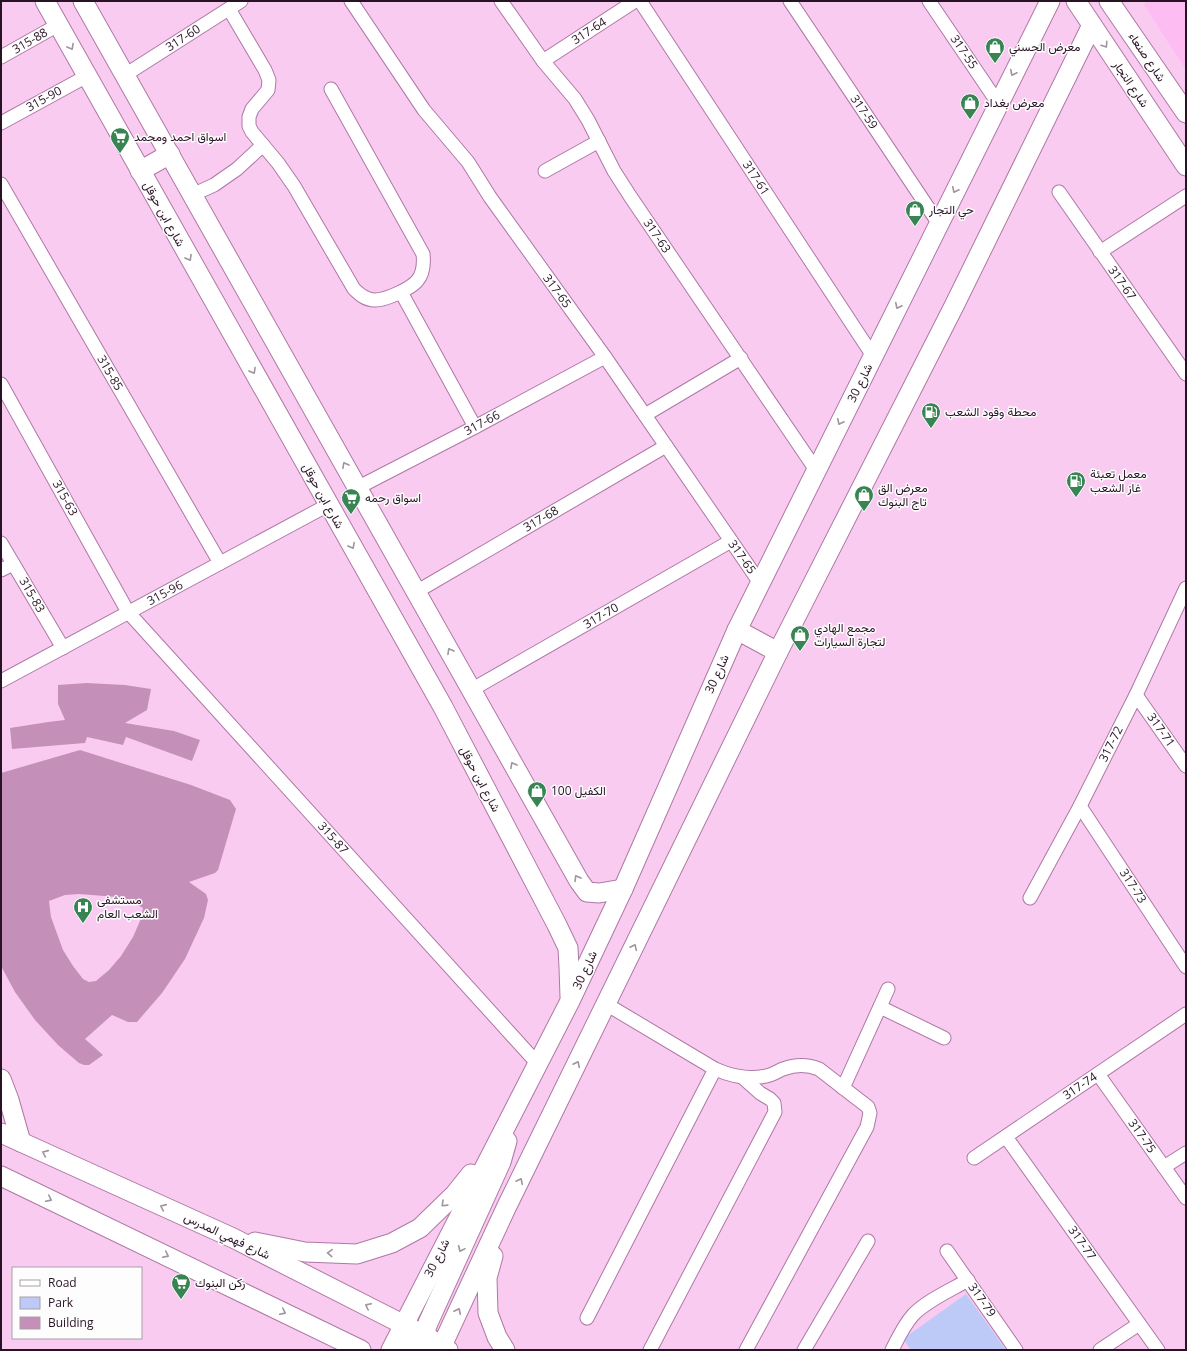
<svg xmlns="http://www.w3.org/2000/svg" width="1187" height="1351" viewBox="0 0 1187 1351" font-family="'Open Sans',Vazirmatn,sans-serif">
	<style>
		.built { fill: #fdbdf2 }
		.green { fill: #bdcaf8 }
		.building { fill: #c490ba; fill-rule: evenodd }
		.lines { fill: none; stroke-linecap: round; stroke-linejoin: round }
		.street-casing { stroke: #ae78a5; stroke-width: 15 }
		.secondary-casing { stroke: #ae78a5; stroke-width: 21 }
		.street { stroke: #fff; stroke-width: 13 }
		.secondary { stroke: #fff; stroke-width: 19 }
		.oneway { stroke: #9e959d }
		.labels { text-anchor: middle; stroke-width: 3; stroke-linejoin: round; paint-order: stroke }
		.street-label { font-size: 12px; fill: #281325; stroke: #fdfdfd }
		.poi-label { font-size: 12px; fill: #281325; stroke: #fdfdfd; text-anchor: start }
	</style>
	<rect width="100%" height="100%" fill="#facbf1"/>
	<polygon class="built" points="1146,1 1186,1 1186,70 1144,5"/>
	<polygon class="green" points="966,1294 1006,1350 911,1350 903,1339"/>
	<g class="building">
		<polygon points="87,683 125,685 151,689 147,710 125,723 174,731 200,740 192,761 126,737 123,745 87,737 85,743 12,749 10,728 48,722 65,720 58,704 58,685"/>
		<path d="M80,750L191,785L230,800L236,809L218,870L215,873L189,882L206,894L208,900L204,918L185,959L162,993L137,1022H128L112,1015L85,1039L103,1055L89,1065H84L79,1063L58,1045L35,1020L15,992L1,966V773ZM79,894L117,897L130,901L143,908L140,921L133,937L121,956L109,970L96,981L89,982L83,979L73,966L63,950L51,917L49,901L65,895Z"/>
	</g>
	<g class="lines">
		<g class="street-casing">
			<g id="street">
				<polyline points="351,1 424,110 468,162 490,197 605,357 760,583"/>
				<polyline points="501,1 543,61 575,99 588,120 614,171 630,196 816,470"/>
				<polyline points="640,1 873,356"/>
				<polyline points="790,1 939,224"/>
				<polyline points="929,1 998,103"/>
				<path d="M229,9L265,70L269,80L268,90L252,109L249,117V126L252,132L278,163L294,186L354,289C360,295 366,300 375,300C386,300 410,289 417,281C424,273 424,263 423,254L331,89"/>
				<polyline points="1,57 58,25"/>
				<polyline points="543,61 635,1"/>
				<polyline points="125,75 241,1"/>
				<polyline points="1,123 87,76"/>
				<polyline points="545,171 599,141"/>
				<polyline points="1,184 220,563"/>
				<polyline points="1059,192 1186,374"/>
				<polyline points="192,195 214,185 237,169 263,145"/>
				<polyline points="1100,252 1186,196"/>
				<polyline points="401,292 475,427"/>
				<polyline points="1,384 128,612 537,1063"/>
				<polyline points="645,415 741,358"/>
				<polyline points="357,488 475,427 605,357"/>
				<polyline points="1,543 63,648"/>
				<polyline points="1,570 13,564"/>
				<polyline points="416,592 666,446"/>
				<polyline points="1,681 328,505"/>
				<polyline points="471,690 731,541"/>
				<polyline points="1136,695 1186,766"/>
				<polyline points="1080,806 1186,967"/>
				<polyline points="1030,898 1080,806 1136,695 1186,588"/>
				<path d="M606,1004L715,1069C731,1076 749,1080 766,1076C772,1075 778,1071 783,1069C796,1064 807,1064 819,1069L868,1107L870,1113L867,1127L746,1350"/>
				<polyline points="880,1007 944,1038"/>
				<polyline points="1098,1074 1186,1198"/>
				<polyline points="843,1088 888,989"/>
				<polyline points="1006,1137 1158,1350"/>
				<polyline points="974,1158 1186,1014"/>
				<polyline points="1164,1167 1186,1153"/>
				<polyline points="947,1251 1016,1350"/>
				<polyline points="587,1318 715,1069"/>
				<polyline points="650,1350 775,1112 774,1103 770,1099 760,1093 742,1077"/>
				<polyline points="804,1350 868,1241"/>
				<path d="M892,1350C898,1338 904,1325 913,1315C926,1301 951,1290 968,1280"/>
				<polyline points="1100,1350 1139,1324"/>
			</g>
		</g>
		<g class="secondary-casing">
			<g id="secondary">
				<polyline points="45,1 443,707 557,925 568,948 569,967 570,997"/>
				<polyline points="83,1 579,881 587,892 599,893 623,889"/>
				<polyline points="1076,1 1186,166"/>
				<polyline points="1109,1 1186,113"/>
				<polyline points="140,171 170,154"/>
				<polyline points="737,630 778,652"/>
				<polyline points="1,1079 9,1100 21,1142"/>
				<polyline points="1,1133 233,1238 424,1335 448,1350"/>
				<polyline points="1,1176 361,1350"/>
				<polyline points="255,1242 305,1252 357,1254 392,1243 420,1228 455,1194 471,1174"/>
				<polyline points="493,1256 487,1278 488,1313 497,1337 505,1350"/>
				<polyline points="403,1324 407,1350"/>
				<polyline points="391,1350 570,1001 623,889 737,630 1050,1"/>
				<polyline points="421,1350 422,1341 428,1323 501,1162 507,1141"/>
				<polyline points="440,1350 506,1208 778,652 954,306 1092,25"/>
			</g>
		</g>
		<use href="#street" class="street"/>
		<use href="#secondary" class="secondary"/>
	</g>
	<defs><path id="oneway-chevron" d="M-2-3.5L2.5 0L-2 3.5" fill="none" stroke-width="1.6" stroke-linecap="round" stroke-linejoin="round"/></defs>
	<g class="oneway">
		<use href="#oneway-chevron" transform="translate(1105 45) rotate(56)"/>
		<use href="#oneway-chevron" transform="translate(71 47) rotate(61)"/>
		<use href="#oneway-chevron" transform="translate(1013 73) rotate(117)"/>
		<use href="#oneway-chevron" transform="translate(955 190) rotate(116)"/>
		<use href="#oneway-chevron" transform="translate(189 258) rotate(61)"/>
		<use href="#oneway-chevron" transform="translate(898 306) rotate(116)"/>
		<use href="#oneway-chevron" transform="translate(253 371) rotate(61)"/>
		<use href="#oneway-chevron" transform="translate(840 422) rotate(116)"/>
		<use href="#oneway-chevron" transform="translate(345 465) rotate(-119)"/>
		<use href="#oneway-chevron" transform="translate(352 546) rotate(61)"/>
		<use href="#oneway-chevron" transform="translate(450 651) rotate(-119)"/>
		<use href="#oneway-chevron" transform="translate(513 765) rotate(-119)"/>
		<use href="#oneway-chevron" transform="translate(577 878) rotate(-121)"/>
		<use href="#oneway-chevron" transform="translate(634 947) rotate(-64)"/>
		<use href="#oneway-chevron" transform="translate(577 1064) rotate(-64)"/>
		<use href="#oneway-chevron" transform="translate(45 1153) rotate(-156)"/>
		<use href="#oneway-chevron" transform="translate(520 1181) rotate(-64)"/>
		<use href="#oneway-chevron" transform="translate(49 1199) rotate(26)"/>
		<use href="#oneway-chevron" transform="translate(444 1204) rotate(136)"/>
		<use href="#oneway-chevron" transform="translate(163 1207) rotate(-156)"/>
		<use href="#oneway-chevron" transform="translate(461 1249) rotate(114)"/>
		<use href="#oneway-chevron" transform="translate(330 1253) rotate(-177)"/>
		<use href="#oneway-chevron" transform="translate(166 1255) rotate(26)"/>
		<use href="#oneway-chevron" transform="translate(368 1306) rotate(-153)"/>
		<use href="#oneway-chevron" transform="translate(458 1311) rotate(-65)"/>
		<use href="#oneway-chevron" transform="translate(283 1312) rotate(26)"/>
	</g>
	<defs>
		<g id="shop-pin" transform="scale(1)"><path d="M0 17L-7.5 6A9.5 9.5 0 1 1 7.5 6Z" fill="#388453" stroke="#fdfdfd"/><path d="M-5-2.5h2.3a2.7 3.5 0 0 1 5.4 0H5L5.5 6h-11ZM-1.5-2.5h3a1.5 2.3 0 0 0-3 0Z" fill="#fff"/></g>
		<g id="supermarket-pin" transform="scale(1)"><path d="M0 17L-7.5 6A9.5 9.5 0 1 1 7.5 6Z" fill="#388453" stroke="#fdfdfd"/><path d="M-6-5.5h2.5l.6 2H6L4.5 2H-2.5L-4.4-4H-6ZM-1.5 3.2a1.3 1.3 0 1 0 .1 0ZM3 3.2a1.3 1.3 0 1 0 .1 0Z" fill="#fff"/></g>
		<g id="fuel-pin" transform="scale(1)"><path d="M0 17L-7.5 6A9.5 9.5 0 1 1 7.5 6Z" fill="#388453" stroke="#fdfdfd"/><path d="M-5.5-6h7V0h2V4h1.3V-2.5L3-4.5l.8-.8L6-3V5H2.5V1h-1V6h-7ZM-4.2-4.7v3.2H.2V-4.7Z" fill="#fff"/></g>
		<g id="hospital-pin" transform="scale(1)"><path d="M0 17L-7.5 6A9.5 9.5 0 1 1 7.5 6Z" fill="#388453" stroke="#fdfdfd"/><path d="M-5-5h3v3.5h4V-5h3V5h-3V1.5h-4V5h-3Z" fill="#fff"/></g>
	</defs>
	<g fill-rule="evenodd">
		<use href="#shop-pin" x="995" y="47"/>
		<use href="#shop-pin" x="970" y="103"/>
		<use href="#supermarket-pin" x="120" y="137"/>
		<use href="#shop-pin" x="915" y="210"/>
		<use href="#fuel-pin" x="931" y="412"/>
		<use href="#fuel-pin" x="1076" y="481"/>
		<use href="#shop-pin" x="864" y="495"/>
		<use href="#supermarket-pin" x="351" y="498"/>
		<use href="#shop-pin" x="800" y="635"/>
		<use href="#shop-pin" x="537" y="791"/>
		<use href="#hospital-pin" x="83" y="907"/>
		<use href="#supermarket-pin" x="181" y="1283"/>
	</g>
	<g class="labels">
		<g class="street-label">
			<text transform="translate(589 31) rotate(-33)" y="4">317-64</text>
			<text transform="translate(183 38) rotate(-33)" y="4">317-60</text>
			<text transform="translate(30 41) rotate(-30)" y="4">315-88</text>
			<text transform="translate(964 52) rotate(56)" y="4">317-55</text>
			<text transform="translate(1147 57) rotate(56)" y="4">شارع صنعاء</text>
			<text transform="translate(1131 84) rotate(56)" y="4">شارع التجار</text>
			<text transform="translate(44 99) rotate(-29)" y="4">315-90</text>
			<text transform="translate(864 112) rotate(56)" y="4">317-59</text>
			<text transform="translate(756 178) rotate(57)" y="4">317-61</text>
			<text transform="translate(164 214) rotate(61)" y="4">شارع ابن حوقل</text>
			<text transform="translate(657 236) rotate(56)" y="4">317-63</text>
			<text transform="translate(1122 283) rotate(55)" y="4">317-67</text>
			<text transform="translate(557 291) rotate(54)" y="4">317-65</text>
			<text transform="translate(110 373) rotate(60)" y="4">315-85</text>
			<text transform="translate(860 383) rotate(-64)" y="4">شارع 30</text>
			<text transform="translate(482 423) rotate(-28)" y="4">317-66</text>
			<text transform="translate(323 496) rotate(61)" y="4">شارع ابن حوقل</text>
			<text transform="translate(65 498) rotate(61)" y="4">315-63</text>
			<text transform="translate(541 519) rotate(-30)" y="4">317-68</text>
			<text transform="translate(742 557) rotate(55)" y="4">317-65</text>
			<text transform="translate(165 593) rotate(-28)" y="4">315-96</text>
			<text transform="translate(32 595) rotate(60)" y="4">315-83</text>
			<text transform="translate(601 616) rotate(-30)" y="4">317-70</text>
			<text transform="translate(717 674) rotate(-66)" y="4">شارع 30</text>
			<text transform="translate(1161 730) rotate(55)" y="4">317-71</text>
			<text transform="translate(1111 744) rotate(-63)" y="4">317-72</text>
			<text transform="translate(480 779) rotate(62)" y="4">شارع ابن حوقل</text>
			<text transform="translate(333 838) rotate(48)" y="4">315-87</text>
			<text transform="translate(1133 886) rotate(57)" y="4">317-73</text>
			<text transform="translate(585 970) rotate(-65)" y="4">شارع 30</text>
			<text transform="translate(1080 1086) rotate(-34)" y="4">317-74</text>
			<text transform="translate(1142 1136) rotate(55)" y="4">317-75</text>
			<text transform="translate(227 1236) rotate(25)" y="4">شارع فهمي المدرس</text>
			<text transform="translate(1082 1243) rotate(55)" y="4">317-77</text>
			<text transform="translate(437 1258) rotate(-63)" y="4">شارع 30</text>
			<text transform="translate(982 1300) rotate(55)" y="4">317-79</text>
		</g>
		<g class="poi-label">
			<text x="1009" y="51">معرض الحسني</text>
			<text x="984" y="107">معرض بغداد</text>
			<text x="134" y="141">اسواق احمد ومحمد</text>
			<text x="929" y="214">حي التجار</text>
			<text x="945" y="416">محطة وقود الشعب</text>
			<text x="1090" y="478">معمل تعبئة<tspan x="1090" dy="14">غاز الشعب</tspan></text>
			<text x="878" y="492">معرض الق<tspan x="878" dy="14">تاج البنوك</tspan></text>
			<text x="365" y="502">اسواق رحمه</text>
			<text x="814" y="632">مجمع الهادي<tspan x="814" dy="14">لتجارة السيارات</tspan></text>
			<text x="551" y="795">الكفيل 100</text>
			<text x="97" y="904">مستشفى<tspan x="97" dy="14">الشعب العام</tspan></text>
			<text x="195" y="1287">ركن البنوك</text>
		</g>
	</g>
	<rect width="1187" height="1351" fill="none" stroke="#281325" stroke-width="4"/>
	<rect x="12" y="1267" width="130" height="72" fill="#fdfdfd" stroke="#a89fa7"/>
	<rect x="20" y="1280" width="20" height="6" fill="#ffffff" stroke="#a89fa7"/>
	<text x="48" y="1287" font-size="12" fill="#281325">Road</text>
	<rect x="20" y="1297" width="20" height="12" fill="#bdcaf8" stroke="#a89fa7"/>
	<text x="48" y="1307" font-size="12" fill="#281325">Park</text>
	<rect x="20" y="1317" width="20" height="12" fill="#c490ba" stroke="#a89fa7"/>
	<text x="48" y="1327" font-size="12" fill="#281325">Building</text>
</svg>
